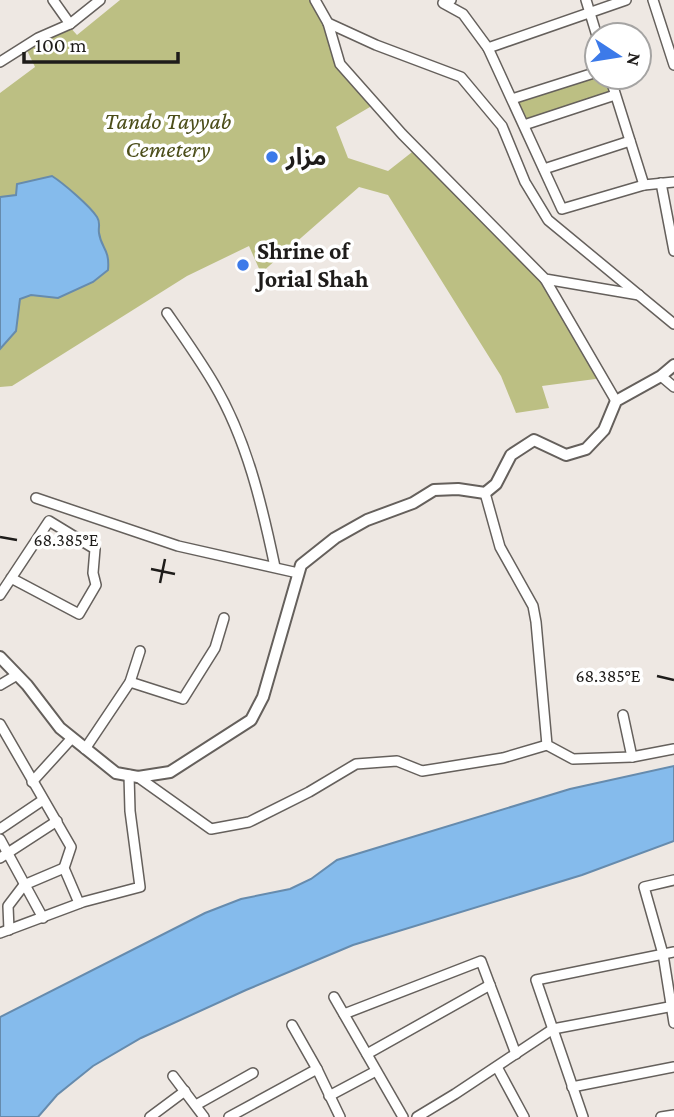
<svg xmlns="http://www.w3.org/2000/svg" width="674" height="1117" viewBox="0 0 674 1117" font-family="'Crimson Pro','Noto Sans Arabic',serif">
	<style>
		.green { fill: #bcbf83 }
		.water { fill: #85bbec; stroke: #668bad; stroke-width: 2 }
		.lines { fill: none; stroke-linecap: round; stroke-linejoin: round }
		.minor-casing { stroke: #65605c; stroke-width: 12 }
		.tertiary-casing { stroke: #65605c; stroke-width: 14 }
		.minor { stroke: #fff; stroke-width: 9 }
		.tertiary { stroke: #fff; stroke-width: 10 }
		.ticks { fill: none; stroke: #1e1c1a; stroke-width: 2.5 }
		.poi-dot { fill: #3c7ae9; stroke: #fff; stroke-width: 2.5 }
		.labels { text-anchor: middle; stroke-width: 7; stroke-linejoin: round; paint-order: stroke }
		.park-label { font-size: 24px; font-style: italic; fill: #4c4e1a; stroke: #fff }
		.poi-label { font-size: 24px; font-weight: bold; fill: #1e1c1a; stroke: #fff; text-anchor: start }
		.ticks-label { font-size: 18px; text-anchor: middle; fill: #1e1c1a; stroke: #fff; stroke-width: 7; stroke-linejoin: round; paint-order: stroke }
	</style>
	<rect width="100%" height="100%" fill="#eee8e3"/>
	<g class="green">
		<polygon points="120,0 315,0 340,64 375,104 336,127 348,158 388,171 416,149 545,279 603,378 542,386 549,408 516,413 501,376 388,195 359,187 261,273 249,246 187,276 12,386 0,387 0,93 35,67 25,46 68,25 77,35"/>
		<polygon points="597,72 597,77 610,77 615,95 524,125 512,99"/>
	</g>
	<g class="water">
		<path d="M52,176C63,183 90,206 97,217C101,223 98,227 99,233C101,248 110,249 108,270L93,282L58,298L31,295L20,299L16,331L0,349V197L16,195L17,184Z"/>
		<polygon points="674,766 674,841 582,875 353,945 246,990 141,1038 93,1066 57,1095 38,1117 0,1117 0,1017 205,913 241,899 290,889 311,879 337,860 570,789"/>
	</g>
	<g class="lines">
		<g class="minor-casing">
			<g id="minor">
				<polyline points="53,0 70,24"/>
				<polyline points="315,0 328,23 376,45 461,77 502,126 525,182 548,220 674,324"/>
				<polyline points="451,0 443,3 463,14 488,48 562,209 644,185"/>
				<polyline points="586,0 597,36"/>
				<polyline points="653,0 674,65"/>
				<polyline points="328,23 340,64 402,134 545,279 639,295"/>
				<polyline points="488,48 626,0"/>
				<polyline points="0,62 38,38 70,24 100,0"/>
				<polyline points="610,77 644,185 674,182"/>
				<polyline points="512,99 597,72"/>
				<polyline points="524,125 615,95"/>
				<polyline points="544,169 630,141"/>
				<polyline points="661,183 674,251"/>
				<polyline points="545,279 616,401"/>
				<path d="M167,313C183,336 200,360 214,384C247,440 262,505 275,567"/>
				<polyline points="661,376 674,387"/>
				<polyline points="485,493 500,547 533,606 536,622 547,745 573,759 632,757 674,749"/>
				<polyline points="36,498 178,546 298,573"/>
				<polyline points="0,595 49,521 95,549 93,573 96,585 79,614 11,578"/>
				<polyline points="130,682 183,699 215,648 224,618"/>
				<polyline points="0,685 17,675"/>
				<polyline points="623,715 632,757"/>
				<polyline points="0,724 71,847 64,868 79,903"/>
				<polyline points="85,749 130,682 140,651"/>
				<polyline points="138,777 211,829 249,822 309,792 356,764 397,761 422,771 503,758 547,745"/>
				<polyline points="32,782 72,738"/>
				<polyline points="0,829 43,800"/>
				<polyline points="0,839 43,918"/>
				<polyline points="0,858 57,821"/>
				<polyline points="674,880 644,887 663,954 674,1023"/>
				<polyline points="9,930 8,906 24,885 64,868"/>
				<polyline points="0,933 83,902 140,887 130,811 129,775"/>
				<polyline points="334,997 403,1117"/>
				<polyline points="344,1014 481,961 490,985"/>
				<polyline points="292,1025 317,1069 340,1117"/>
				<polyline points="367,1054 490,985 516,1054"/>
				<polyline points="497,1067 524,1117"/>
				<polyline points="173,1076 204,1117"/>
				<polyline points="572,1087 674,1067"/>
				<polyline points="329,1096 376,1071"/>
				<polyline points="196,1105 253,1073"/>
				<polyline points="150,1117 185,1091"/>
				<polyline points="229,1117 317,1069"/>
				<polyline points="417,1117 455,1094 553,1029 674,1006"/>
				<polyline points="583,1117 536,980 674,952"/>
				<polyline points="661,1117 674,1115"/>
			</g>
		</g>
		<g class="tertiary-casing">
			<polyline id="tertiary" points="0,657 27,685 60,728 116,773 138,777 170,772 251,720 263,697 301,565 335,538 367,520 413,503 434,490 458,489 485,493 496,484 511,455 534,440 566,455 586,449 604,430 616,401 661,376 674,365"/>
		</g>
		<use href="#minor" class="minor"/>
		<use href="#tertiary" class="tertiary"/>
	</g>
	<path class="ticks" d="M0,537L17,540M151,569L175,574M160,583L165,559M657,676L674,680"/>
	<g class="poi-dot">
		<circle cx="272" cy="157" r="7"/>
		<circle cx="243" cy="265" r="7"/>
	</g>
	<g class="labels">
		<g class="park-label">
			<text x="168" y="129">Tando Tayyab<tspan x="168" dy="28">Cemetery</tspan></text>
		</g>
		<g class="poi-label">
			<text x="286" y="165">مزار</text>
			<text x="257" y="259">Shrine of<tspan x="257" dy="28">Jorial Shah</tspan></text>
		</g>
	</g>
	<g class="ticks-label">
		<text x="66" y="546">68.385°E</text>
		<text x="608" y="682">68.385°E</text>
	</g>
	<g transform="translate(618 56) rotate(102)"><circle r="33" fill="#ffffff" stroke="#a5a4a3" stroke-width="2"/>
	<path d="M0-5L12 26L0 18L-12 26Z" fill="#3c7ae9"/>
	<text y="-10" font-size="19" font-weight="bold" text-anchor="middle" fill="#1e1c1a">N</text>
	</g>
	<path d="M24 52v10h154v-10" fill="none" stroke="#1e1c1a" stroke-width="3.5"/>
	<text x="35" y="52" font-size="21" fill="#1e1c1a" stroke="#ffffff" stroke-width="5" paint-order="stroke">100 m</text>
</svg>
